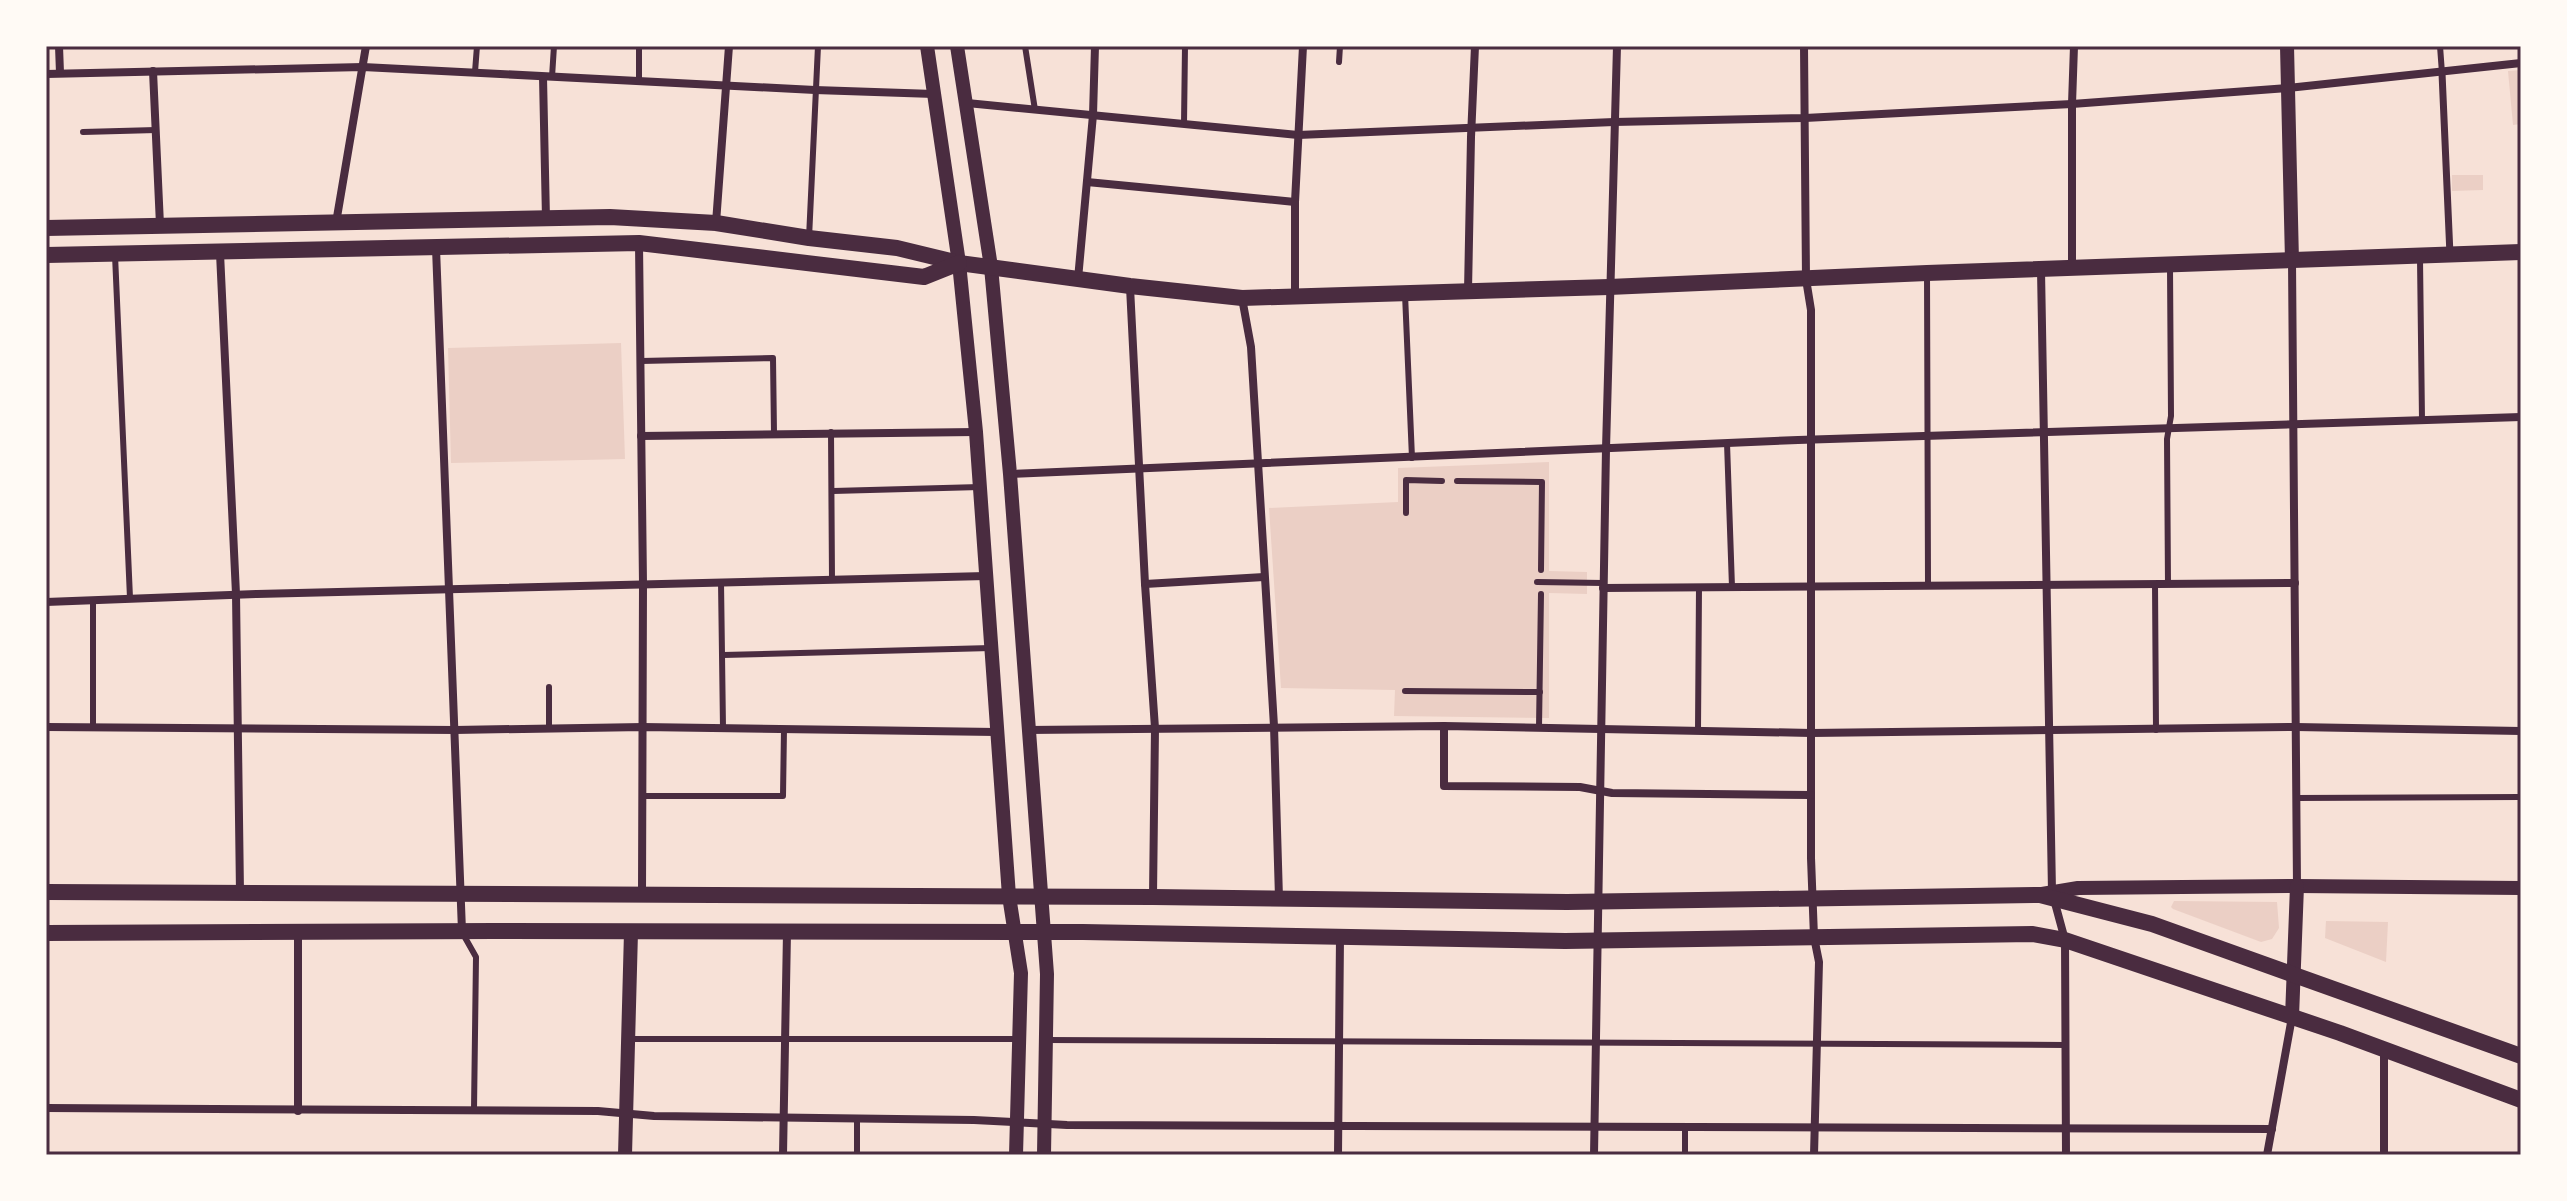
<svg xmlns="http://www.w3.org/2000/svg" width="2567" height="1201" viewBox="0 0 2567 1201" font-family="'IBM Plex Sans',sans-serif">
	<style>
		.green { fill: #ebcfc5 }
		.lines { fill: none; stroke-linecap: round; stroke-linejoin: round }
		.service { stroke: #4a2c40; stroke-width: 6 }
		.pedestrian { stroke: #4a2c40; stroke-width: 7 }
		.minor { stroke: #4a2c40; stroke-width: 8 }
		.tertiary { stroke: #4a2c40; stroke-width: 14 }
		.secondary { stroke: #4a2c40; stroke-width: 16 }
		.neatline { fill: none; stroke: #4a2c40; stroke-width: 3 }
	</style>
	<rect width="100%" height="100%" fill="#f7e1d7"/>
	<g class="green">
		<polygon points="2521,70 2521,124 2513,125 2508,71"/>
		<polygon points="2452,175 2483,175 2483,190 2452,191"/>
		<polygon points="621,343 625,459 451,463 448,348"/>
		<polygon points="1549,462 1549,571 1587,572 1587,594 1549,593 1549,718 1394,716 1395,690 1281,688 1269,508 1398,502 1398,468"/>
		<polygon points="2174,901 2277,902 2279,928 2272,939 2261,942 2173,909 2171,907"/>
		<polygon points="2326,921 2388,922 2386,962 2325,938"/>
	</g>
	<g class="lines">
		<g class="service">
			<polyline points="1025,46 1035,110"/>
			<polyline points="2440,46 2442,73"/>
			<polyline points="1339,62 1340,46"/>
			<polyline points="475,72 477,46"/>
			<polyline points="552,77 554,46"/>
			<polyline points="639,81 639,46"/>
			<polyline points="1184,124 1185,46"/>
			<polyline points="83,132 156,130"/>
			<polyline points="809,238 818,46"/>
			<polyline points="115,255 130,598"/>
			<polyline points="2420,259 2422,420"/>
			<polyline points="1927,273 1928,585"/>
			<polyline points="1405,294 1412,458"/>
			<polyline points="641,361 773,358 774,433"/>
			<polyline points="831,432 832,579"/>
			<polyline points="1727,443 1732,587"/>
			<polyline points="1457,481 1542,482 1541,570"/>
			<polyline points="833,491 980,487"/>
			<polyline points="1406,513 1406,480 1442,481"/>
			<polyline points="721,582 723,728"/>
			<polyline points="1537,582 1603,583"/>
			<polyline points="2155,584 2156,730"/>
			<polyline points="2168,584 2167,439 2171,416 2170,268"/>
			<polyline points="93,601 93,727"/>
			<polyline points="723,655 991,648"/>
			<polyline points="549,687 549,729"/>
			<polyline points="1405,691 1540,692"/>
			<polyline points="1539,727 1541,594"/>
			<polyline points="1698,730 1699,587"/>
			<polyline points="642,796 783,796 784,729"/>
			<polyline points="2296,798 2521,797"/>
			<polyline points="463,934 476,957 474,1110"/>
			<polyline points="628,1039 1017,1039"/>
			<polyline points="1046,1040 2066,1045"/>
			<polyline points="857,1155 857,1118"/>
			<polyline points="1685,1155 1685,1128"/>
		</g>
		<polyline class="pedestrian" points="2442,73 2450,255"/>
		<g class="minor">
			<polyline points="59,46 60,73"/>
			<polyline points="1804,46 1806,279 1811,310 1811,858 1814,937 1819,962 1814,1155"/>
			<polyline points="153,71 160,225"/>
			<polyline points="46,74 363,67 815,90 934,94"/>
			<polyline points="543,77 546,219"/>
			<polyline points="967,103 1298,135 1614,122 1805,118 2072,104 2288,88 2521,63"/>
			<polyline points="1087,182 1295,202"/>
			<polyline points="336,223 366,46"/>
			<polyline points="716,223 729,46"/>
			<polyline points="639,244 643,584 642,894"/>
			<polyline points="436,248 462,931"/>
			<polyline points="220,253 236,594 240,893"/>
			<polyline points="2292,261 2297,886"/>
			<polyline points="2072,269 2072,104 2074,46"/>
			<polyline points="2041,270 2052,892 2065,940 2066,1155"/>
			<polyline points="1078,279 1093,115 1095,46"/>
			<polyline points="1130,287 1145,584 1155,728 1153,896"/>
			<polyline points="1468,291 1471,137 1475,46"/>
			<polyline points="1295,297 1295,202 1303,46"/>
			<polyline points="1242,298 1251,347 1274,726 1279,898"/>
			<polyline points="641,436 976,432"/>
			<polyline points="1010,474 1798,440 2521,417"/>
			<polyline points="1145,584 1264,577"/>
			<polyline points="1603,588 2295,583"/>
			<polyline points="46,602 257,594 986,576"/>
			<polyline points="1444,726 1444,786 1580,787 1612,793 1811,795"/>
			<polyline points="46,727 455,730 643,727 996,732"/>
			<polyline points="1027,730 1444,726 1811,733 2296,727 2521,731"/>
			<polyline points="298,932 298,1111"/>
			<polyline points="2384,1049 2384,1155"/>
			<polyline points="46,1108 598,1111 654,1116 974,1120 1067,1125 2272,1129"/>
			<polyline points="783,1155 787,932"/>
			<polyline points="1338,1155 1340,937"/>
			<polyline points="1594,1155 1606,449 1617,46"/>
			<polyline points="2267,1155 2292,1017"/>
		</g>
		<g class="tertiary">
			<polyline points="927,46 959,263 976,432 1009,896 1021,973 1016,1155"/>
			<polyline points="957,46 991,267 1010,474 1047,974 1044,1155"/>
			<polyline points="2287,46 2292,261"/>
			<polyline points="2042,894 2078,888 2297,886 2521,888"/>
			<polyline points="2292,1017 2297,886"/>
			<polyline points="625,1155 631,932"/>
		</g>
		<g class="secondary">
			<polyline points="46,228 610,217 716,223 809,238 897,248 959,263 1130,286 1242,298 1609,287 1927,273 2521,252"/>
			<polyline points="46,255 639,243 924,277 959,263"/>
			<polyline points="46,892 1153,897 1567,902 2040,895 2152,924 2521,1056"/>
			<polyline points="46,933 494,931 1083,932 1565,941 2033,934 2065,940 2340,1033 2521,1100"/>
		</g>
	</g>
	<rect width="2567" height="1201" fill="none" stroke="#fffaf5" stroke-width="96"/>
	<rect x="48" y="48" width="2471" height="1105" class="neatline"/>
</svg>
